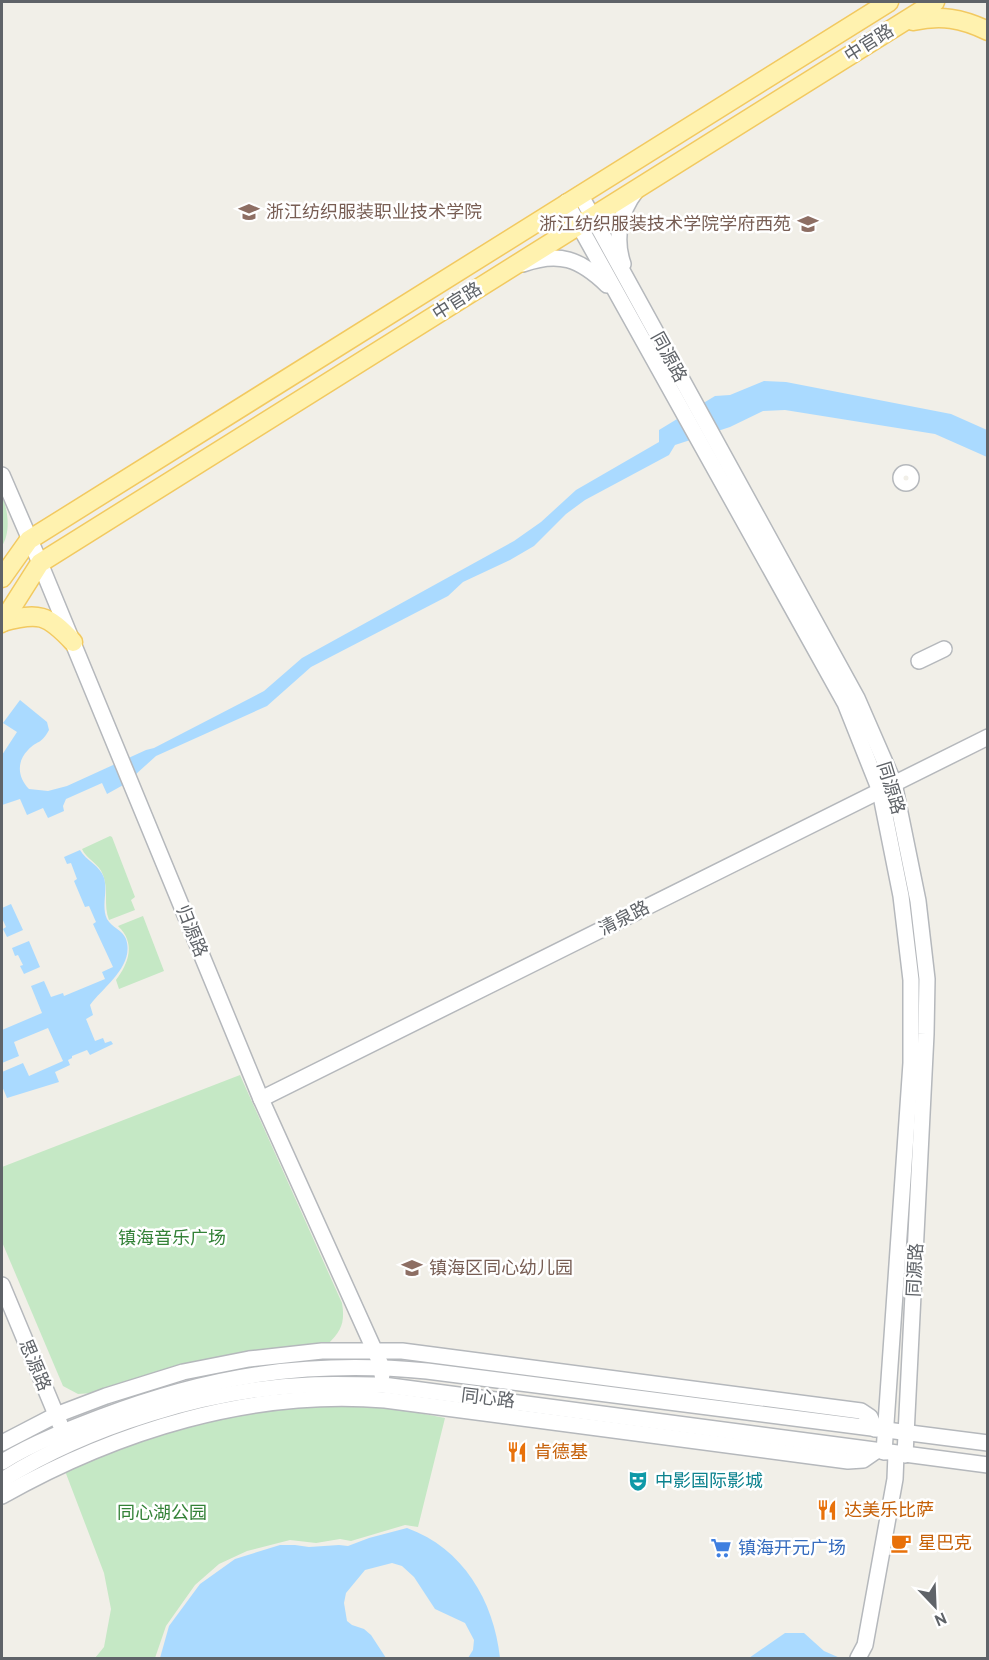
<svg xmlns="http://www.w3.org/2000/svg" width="989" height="1660" viewBox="0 0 989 1660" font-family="Overpass,'Noto Sans SC',sans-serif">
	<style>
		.green { fill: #c5e8c5 }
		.water { fill: #aadaff }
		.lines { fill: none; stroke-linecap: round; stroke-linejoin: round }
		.minor-casing { stroke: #b5b8bc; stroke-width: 18 }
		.major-casing { stroke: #f2c960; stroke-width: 21 }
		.minor { stroke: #fff; stroke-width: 15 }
		.major { stroke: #fff2af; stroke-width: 18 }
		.labels { text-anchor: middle; stroke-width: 5; stroke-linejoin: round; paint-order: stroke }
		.street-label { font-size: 18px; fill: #5f6368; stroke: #fff }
		.education-label { font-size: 18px; fill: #785e54; stroke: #fff; text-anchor: start }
		.park-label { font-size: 18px; fill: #348238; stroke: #fff }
		.food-label { font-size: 18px; fill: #c56008; stroke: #fff; text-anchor: start }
		.culture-label { font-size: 18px; fill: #0d838f; stroke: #fff; text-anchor: start }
		.shop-label { font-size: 18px; fill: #366cbe; stroke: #fff; text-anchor: start }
	</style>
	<rect width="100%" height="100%" fill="#f1efe8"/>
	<g class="green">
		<path d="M2,496C8,510 11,532 2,546Z"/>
		<path d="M110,836L112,837L135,897L131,900L135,910L109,920C103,905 109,890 103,875C99,863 86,859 82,849Z"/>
		<path d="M143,916L164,971L119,989L116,980C129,963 136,943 118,926Z"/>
		<path d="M240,1075L342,1303C345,1322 342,1330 328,1344L93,1393L78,1394L63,1386L2,1242V1167Z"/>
		<polygon points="361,1404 404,1410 445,1418 418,1527 405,1525 351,1541 340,1539 316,1543 290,1540 247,1551 219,1564 195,1585 166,1626 155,1658 95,1658 104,1647 111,1609 104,1573 65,1471 129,1443 234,1413 283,1408"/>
	</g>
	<g class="water">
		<path d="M764,381L786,382L951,414L987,430V457L935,434L785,410L763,411L730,427L675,445L669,455L585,500L566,514L534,546L510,560L463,582L448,596L311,667L267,706L156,756L125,784L107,794L102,783L66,799L63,806L64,811L48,818L43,808L27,815L20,799L2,805V755L17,732L3,723L20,700L47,722L49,730C41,745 37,740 28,750C16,762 18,778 29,789L48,791L67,786L146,750L154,748L264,691L302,658L514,541L541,522L576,490L659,442V430L715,396L730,395Z"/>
		<path d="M80,850C86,861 100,865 104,878C108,892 101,906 107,919C112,928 122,929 126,939C135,966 103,987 90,1005L93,1015L86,1019L95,1041L103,1038L105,1043L111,1041L113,1044L90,1055L87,1050L72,1056V1058L68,1060L70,1065L55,1072L59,1082L7,1098L2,1086V1072L23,1063L29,1076L63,1061L48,1028L14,1042L19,1056L2,1063V1030L42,1013L31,986L44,981L51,997L63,993L64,996L105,979L102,972L113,967L93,924L96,922L89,906L85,907L74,881L77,879L71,863L67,864L64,857Z"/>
		<polygon points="11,904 23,930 7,937 3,929 6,927 2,918 2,908"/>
		<polygon points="29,941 40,967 24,974 20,966 23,965 18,955 15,956 12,948"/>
		<path d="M407,1528C463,1548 494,1601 500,1658H468L473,1650L474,1640L465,1623L435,1609L414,1577L402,1566L392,1563L365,1570L346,1593L344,1603L347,1621L352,1625L364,1629L371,1635L386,1658H160L169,1626L200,1584L235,1559L280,1545H295L309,1547L339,1545L348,1546L369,1538Z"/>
		<polygon points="785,1633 804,1633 824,1651 840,1658 749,1658"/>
	</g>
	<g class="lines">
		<g class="minor-casing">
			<g id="minor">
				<polyline points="580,194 857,698 894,783 918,901 927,979 926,1034 905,1455"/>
				<polyline points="566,202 845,703 880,791 901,896 911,980 911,1063 884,1452"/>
				<path d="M523,264C559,251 580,259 607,285"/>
				<path d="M623,264C614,238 620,212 636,191"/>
				<circle cx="906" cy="478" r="5"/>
				<polyline points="2,475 40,563 261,1099 382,1367 382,1375"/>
				<polyline points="919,661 944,649"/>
				<polyline points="261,1099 988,737"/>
				<polyline points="2,1285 60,1424"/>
				<polyline points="2,1443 56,1415 106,1396 183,1372 249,1359 322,1351 402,1351 861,1411 870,1417 875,1429"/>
				<path d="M2,1462C33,1443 67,1430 101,1417C212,1375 308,1360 427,1371L988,1443"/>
				<path d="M2,1480C88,1426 207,1389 310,1385C334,1384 359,1385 383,1385L988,1465"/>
				<path d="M2,1496C117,1431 251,1389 385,1400L848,1461L863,1460L876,1451"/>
				<polyline points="858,1658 865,1645 895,1479 896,1454"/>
			</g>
		</g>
		<g class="major-casing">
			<g id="major">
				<path d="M913,21C941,15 961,18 988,31"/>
				<polyline points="2,578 29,540 889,2"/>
				<path d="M2,622C39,612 47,614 73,642"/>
				<polyline points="2,623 40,563 935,2"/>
			</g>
		</g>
		<use href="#minor" class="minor"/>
		<use href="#major" class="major"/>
	</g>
	<defs>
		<g id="university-bare" transform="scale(1.62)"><path d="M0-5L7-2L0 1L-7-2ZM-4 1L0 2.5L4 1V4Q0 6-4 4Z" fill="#8d6e63" stroke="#fff" stroke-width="2.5" paint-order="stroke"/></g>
		<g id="school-bare" transform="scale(1.62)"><path d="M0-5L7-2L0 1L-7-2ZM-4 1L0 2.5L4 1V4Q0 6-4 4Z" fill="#8d6e63" stroke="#fff" stroke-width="2.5" paint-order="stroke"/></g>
		<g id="restaurant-bare" transform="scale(1.62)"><path d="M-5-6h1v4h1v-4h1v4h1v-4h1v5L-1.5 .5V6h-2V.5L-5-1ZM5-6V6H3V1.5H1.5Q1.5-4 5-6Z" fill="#e8710a" stroke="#fff" stroke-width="2.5" paint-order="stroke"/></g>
		<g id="theatre-bare" transform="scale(1.62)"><path d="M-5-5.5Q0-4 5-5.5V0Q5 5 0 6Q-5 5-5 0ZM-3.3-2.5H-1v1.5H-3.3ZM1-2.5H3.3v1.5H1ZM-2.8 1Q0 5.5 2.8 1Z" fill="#0f9aa8" stroke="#fff" stroke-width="2.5" paint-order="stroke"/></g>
		<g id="cafe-bare" transform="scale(1.62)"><path d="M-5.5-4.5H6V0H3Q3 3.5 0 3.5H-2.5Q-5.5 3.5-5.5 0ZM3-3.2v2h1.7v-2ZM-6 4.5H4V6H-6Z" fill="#e8710a" stroke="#fff" stroke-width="2.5" paint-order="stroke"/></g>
		<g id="supermarket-bare" transform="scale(1.62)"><path d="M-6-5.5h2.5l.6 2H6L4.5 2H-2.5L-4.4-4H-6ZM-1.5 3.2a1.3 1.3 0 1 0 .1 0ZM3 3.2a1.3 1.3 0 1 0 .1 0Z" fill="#3f7fe0" stroke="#fff" stroke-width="2.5" paint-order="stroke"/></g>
	</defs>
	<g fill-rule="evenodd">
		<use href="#university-bare" x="249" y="212"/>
		<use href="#university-bare" x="808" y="224"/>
		<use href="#school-bare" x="412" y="1268"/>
		<use href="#restaurant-bare" x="517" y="1452"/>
		<use href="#theatre-bare" x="638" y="1481"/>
		<use href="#restaurant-bare" x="827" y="1510"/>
		<use href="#cafe-bare" x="901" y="1543"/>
		<use href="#supermarket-bare" x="721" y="1548"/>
	</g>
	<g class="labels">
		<g class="street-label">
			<text transform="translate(869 43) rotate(-32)" y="6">中官路</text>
			<text transform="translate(457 301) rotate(-32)" y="6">中官路</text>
			<text transform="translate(669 357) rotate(61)" y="6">同源路</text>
			<text transform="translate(891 788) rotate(73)" y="6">同源路</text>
			<text transform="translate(624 918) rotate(-27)" y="6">清泉路</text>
			<text transform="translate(192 931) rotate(68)" y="6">归源路</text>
			<text transform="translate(915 1270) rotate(-87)" y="6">同源路</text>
			<text transform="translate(35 1365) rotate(67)" y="6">思源路</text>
			<text transform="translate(488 1398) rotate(7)" y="6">同心路</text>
		</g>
		<g class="education-label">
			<text x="266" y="218">浙江纺织服装职业技术学院</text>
			<text x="791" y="230" text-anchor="end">浙江纺织服装技术学院学府西苑</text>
			<text x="429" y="1274">镇海区同心幼儿园</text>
		</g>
		<g class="park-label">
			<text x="172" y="1244">镇海音乐广场</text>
			<text x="162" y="1519">同心湖公园</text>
		</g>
		<g class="food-label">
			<text x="534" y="1458">肯德基</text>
			<text x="844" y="1516">达美乐比萨</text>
			<text x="918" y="1549">星巴克</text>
		</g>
		<g class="culture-label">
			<text x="655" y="1487">中影国际影城</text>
		</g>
		<g class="shop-label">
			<text x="738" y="1554">镇海开元广场</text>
		</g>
	</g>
	<rect width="989" height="1660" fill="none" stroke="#5f6368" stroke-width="6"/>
	<g transform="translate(935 1606) rotate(157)" stroke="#ffffff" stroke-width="4.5" paint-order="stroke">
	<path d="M0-4.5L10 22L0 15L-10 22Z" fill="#5f6368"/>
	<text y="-9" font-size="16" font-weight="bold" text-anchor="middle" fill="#5f6368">N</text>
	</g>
</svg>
